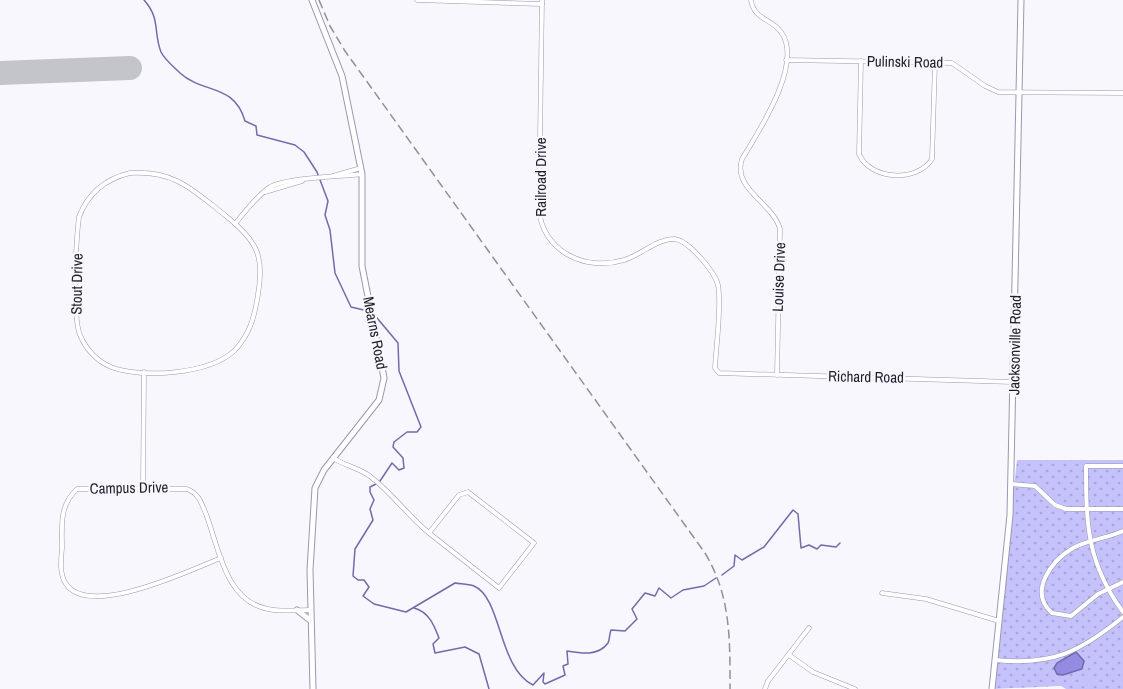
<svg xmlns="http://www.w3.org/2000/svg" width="1123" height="689" viewBox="0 0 1123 689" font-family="'Archivo Narrow',sans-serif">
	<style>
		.grass { fill: url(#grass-dots) }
		.garden { fill: #c5c1fb }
		.water { fill: #948be2; stroke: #716bab; stroke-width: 1.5 }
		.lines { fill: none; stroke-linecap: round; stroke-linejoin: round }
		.stream { stroke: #716bab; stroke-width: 1.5 }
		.runway { stroke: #c4c4cb; stroke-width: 24 }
		.street-casing { stroke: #9998b3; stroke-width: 5 }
		.secondary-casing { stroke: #9998b3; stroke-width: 7 }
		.street { stroke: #fff; stroke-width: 4 }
		.secondary { stroke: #fff; stroke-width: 5 }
		.rail { stroke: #919099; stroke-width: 1.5; stroke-dasharray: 9 4.5; stroke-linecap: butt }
		.labels { text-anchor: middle; stroke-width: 4.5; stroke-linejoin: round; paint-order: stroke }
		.street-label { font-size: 15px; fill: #201f2a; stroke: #f7f7fd }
	</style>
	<defs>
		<pattern id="grass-dots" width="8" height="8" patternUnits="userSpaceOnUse" patternTransform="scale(1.5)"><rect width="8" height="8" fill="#c5c1fb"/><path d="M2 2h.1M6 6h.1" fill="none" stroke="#a9a5d7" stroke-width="1.8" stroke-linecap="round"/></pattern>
	</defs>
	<rect width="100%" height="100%" fill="#f7f7fd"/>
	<polygon class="grass" points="1017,460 1123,460 1123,689 1066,689 1061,686 992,689"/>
	<circle class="garden" cx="1088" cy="681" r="7"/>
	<polygon class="water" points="1076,652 1084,661 1082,669 1063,675 1057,674 1054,668 1057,663"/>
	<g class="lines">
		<g class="stream">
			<path d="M144,0C161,19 153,32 161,52C165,60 174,67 180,73C203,94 234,83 245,121L256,126L257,135L295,145L304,152L317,172L328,201L325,215L330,230L335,273L351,307L368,311"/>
			<polyline points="372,312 398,343 399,371 421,427 417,432 407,432 394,442 393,447 403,458 404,468 399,470 392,463 380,481"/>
			<path d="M376,484L370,487V492L374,500L370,509L373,520L355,549L353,576L358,580H364L369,587L363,596L374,604L406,612L455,583C461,584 468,584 474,586C502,598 498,668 533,685L544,673L543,682L545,684L565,675L563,666L568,664L567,651C579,653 598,657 608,643C610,639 609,635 611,630L625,631L637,619L632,609L645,593L655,596L659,588L671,598L683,590L704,586L716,578"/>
			<polyline points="722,575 734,566 735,555 742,560 764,547 793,510 798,514 801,548 809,545 817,549 821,545 836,547 840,543"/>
			<path d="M414,608C429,612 434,625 439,638L433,644L435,653L465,647L479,654L489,689"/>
		</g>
		<polyline class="runway" points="0,73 130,68"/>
		<g class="street-casing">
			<g id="street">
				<polyline points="417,0 542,4"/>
				<path d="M542,0L539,209C542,251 585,272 624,260C641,255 658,238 675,239C689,241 715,272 718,285C722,306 716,346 715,368L719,373L1013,382"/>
				<path d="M751,0C754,20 771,18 781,32C804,63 759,131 742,159C732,189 773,203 780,229L777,375"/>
				<polyline points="786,60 952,63 985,86 998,92 1123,93"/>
				<path d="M861,61L859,154C870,180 917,183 932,159L935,63"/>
				<path d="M130,173C175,170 193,190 226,216C256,240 265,255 258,294C255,315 250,335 234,351C209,374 142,379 111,367C97,361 86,349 80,335C72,314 76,241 79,217C88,193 105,179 130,173Z"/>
				<polyline points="333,176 361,168"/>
				<polyline points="265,192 302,181"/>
				<path d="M235,224C245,211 255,199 267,189C281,177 341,177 362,174"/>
				<path d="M333,458C345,466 360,468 371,477C393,494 408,516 429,533"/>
				<path d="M1123,466H1086C1086,524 1087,563 1123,612"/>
				<polyline points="1011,484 1035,486 1055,505 1066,509 1123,509"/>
				<polyline points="143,487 144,372"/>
				<polygon points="468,492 534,543 499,588 429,533 459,495"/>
				<path d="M1123,531C1107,538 1088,540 1073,548C1051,561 1028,592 1052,613L1071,616L1098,594L1123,582"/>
				<path d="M221,558C192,569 90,619 66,584C59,573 61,560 62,548C62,525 59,506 77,489H187C199,494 201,502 206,514C219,548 225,601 268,609C282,612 297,610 310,610"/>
				<polyline points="882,593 926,599 999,621"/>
				<polyline points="789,655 813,672 855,689"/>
				<path d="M995,660C1052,666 1080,652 1123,617"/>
				<polyline points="765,689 768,681 809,628"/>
			</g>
		</g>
		<g class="secondary-casing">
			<g id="secondary">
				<polyline points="312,0 342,76 362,174 362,266 384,378 379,400 324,470 315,488 310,570 313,689"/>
				<polyline points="297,610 310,620"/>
				<polyline points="992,689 1010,515 1021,0"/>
			</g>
		</g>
		<use href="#street" class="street"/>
		<use href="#secondary" class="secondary"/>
		<path class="rail" d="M319,0L330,26L345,51L705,553C731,596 730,640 730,689"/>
	</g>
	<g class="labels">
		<g class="street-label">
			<text transform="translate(905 62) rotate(1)" y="5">Pulinski Road</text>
			<text transform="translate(541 177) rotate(-90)" y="5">Railroad Drive</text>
			<text transform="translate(779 277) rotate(-88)" y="5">Louise Drive</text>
			<text transform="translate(77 284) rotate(-89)" y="5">Stout Drive</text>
			<text transform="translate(375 333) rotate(79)" y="5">Mearns Road</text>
			<text transform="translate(1015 345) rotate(-89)" y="5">Jacksonville Road</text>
			<text transform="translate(866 377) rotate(1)" y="5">Richard Road</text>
			<text transform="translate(129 488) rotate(-1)" y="5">Campus Drive</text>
		</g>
	</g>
</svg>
